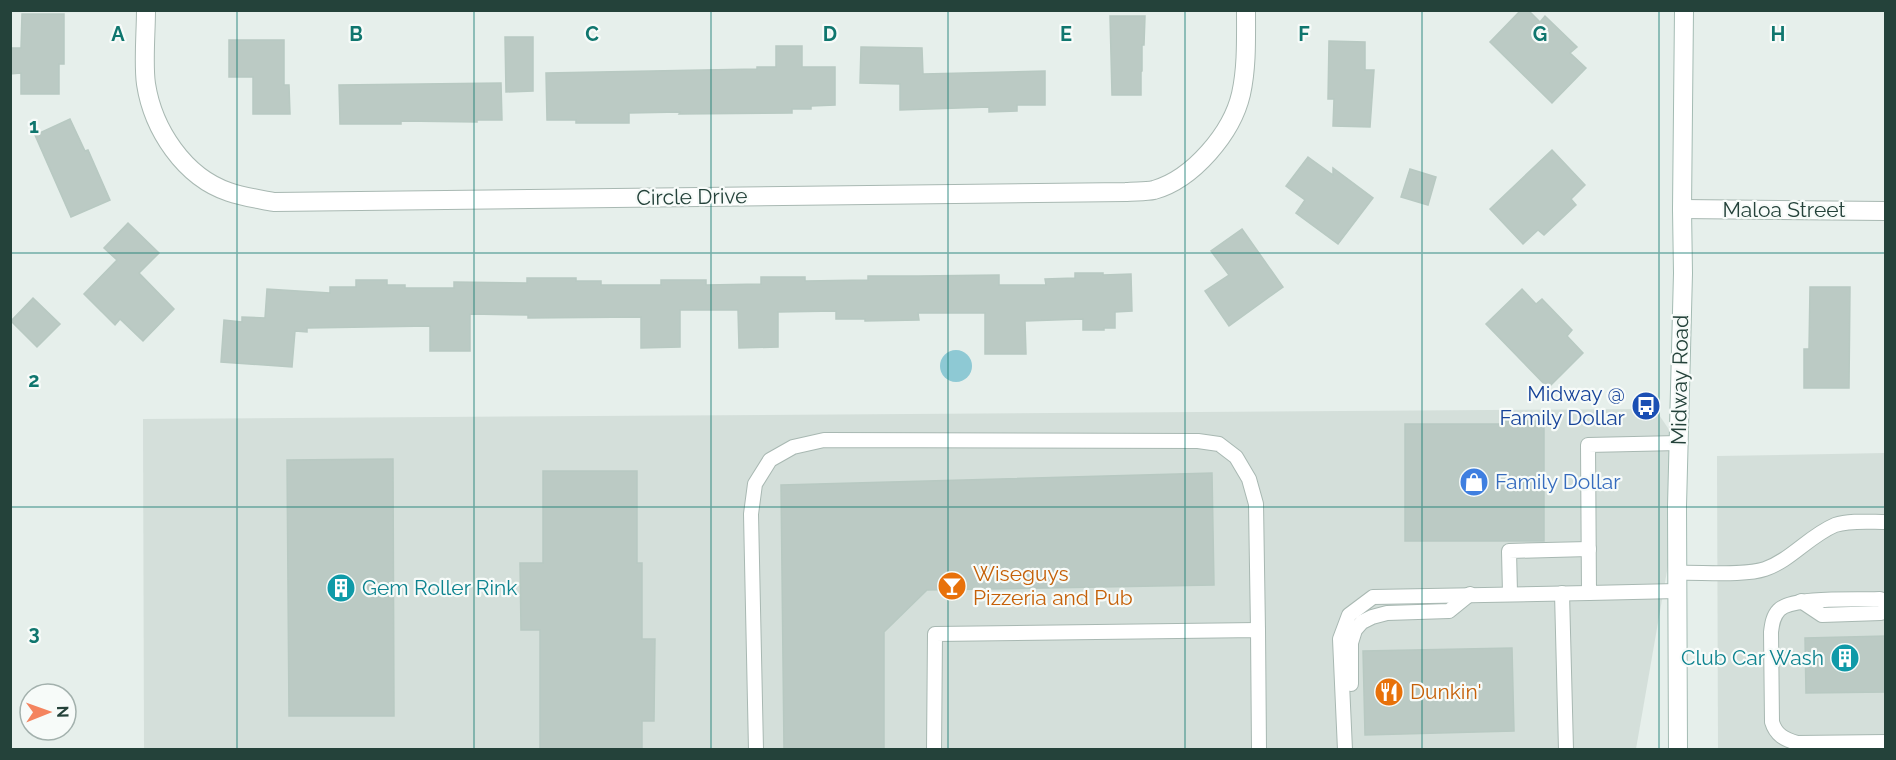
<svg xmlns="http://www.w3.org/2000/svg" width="1896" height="760" viewBox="0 0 1896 760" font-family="Raleway,sans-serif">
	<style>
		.built { fill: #d4dfda }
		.water { fill: #8ec9d4 }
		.building { fill: #bbcac4; stroke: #b8c9c2; stroke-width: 1.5 }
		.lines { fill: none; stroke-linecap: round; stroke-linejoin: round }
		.service-casing { stroke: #a8b8b2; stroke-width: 16 }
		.minor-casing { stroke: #a8b8b2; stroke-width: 20 }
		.secondary-casing { stroke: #a4bbb3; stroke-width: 20 }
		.service { stroke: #fff; stroke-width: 14 }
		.minor { stroke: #fff; stroke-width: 18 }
		.secondary { stroke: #fff; stroke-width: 18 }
		.grid { fill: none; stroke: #0f766e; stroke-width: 1.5; stroke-opacity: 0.55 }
		.labels { text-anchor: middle; stroke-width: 4.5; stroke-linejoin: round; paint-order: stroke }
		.street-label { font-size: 21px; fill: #24423a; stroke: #f7fbf9 }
		.transit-label { font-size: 21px; fill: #164399; stroke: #f7fbf9; text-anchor: end }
		.shop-label { font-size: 21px; fill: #366cbe; stroke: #f7fbf9; text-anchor: start }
		.food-label { font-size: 21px; fill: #c56008; stroke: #f7fbf9; text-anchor: start }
		.culture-label { font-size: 21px; fill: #0d838f; stroke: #f7fbf9; text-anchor: start }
		.grid-label { font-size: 20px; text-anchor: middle; font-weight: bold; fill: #0f766e; stroke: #f7fbf9; stroke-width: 4.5; stroke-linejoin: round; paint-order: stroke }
	</style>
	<rect width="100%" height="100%" fill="#e6efeb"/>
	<g class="built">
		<polygon points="1655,409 1687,456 1636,749 144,750 143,419"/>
		<polygon points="1885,453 1885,749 1718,749 1717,456"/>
	</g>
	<circle class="water" cx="956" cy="366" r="16"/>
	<g class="building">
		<polygon points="1521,10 1528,10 1540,22 1545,16 1577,47 1570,53 1586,68 1552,103 1490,42"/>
		<polygon points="22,14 64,14 64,64 59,64 59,94 21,94 21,73 10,74 10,48 21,48"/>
		<polygon points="1110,16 1145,16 1144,45 1142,45 1142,71 1141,72 1141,95 1112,95"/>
		<polygon points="505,37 533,37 533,91 506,92"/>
		<polygon points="229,40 284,40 284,85 289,85 290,114 253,114 253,77 229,77"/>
		<polygon points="1329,41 1365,42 1365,70 1374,70 1370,127 1333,126 1334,99 1328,99"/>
		<polygon points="776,46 802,46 802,67 835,67 835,105 811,106 811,109 792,109 792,113 679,114 680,112 629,113 629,123 576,123 576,120 547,120 546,73 757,69 757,67 776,67"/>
		<polygon points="861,47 922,48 923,74 1045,71 1045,105 1017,105 1017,111 989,112 989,107 900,110 900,84 860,83"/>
		<polygon points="501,83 502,120 477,120 477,122 401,121 401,124 340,124 339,85"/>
		<polygon points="70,119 85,151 88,150 110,200 71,217 35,135"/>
		<polygon points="1552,150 1585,185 1571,199 1576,205 1544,235 1538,230 1523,244 1490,209"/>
		<polygon points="1308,157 1333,175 1333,168 1373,198 1338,244 1296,213 1305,200 1286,186"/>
		<polygon points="1410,169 1436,177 1428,205 1401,197"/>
		<polygon points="128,223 159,253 139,273 174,309 143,341 120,319 115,325 84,294 117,260 104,248"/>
		<polygon points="1242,229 1283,287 1229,326 1205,291 1229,275 1211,251"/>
		<polygon points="1075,273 1103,273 1103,275 1131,274 1132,311 1115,312 1115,328 1104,328 1104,330 1083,330 1083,319 1025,321 1026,354 985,354 985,313 918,313 919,320 865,321 865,319 836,319 836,311 778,312 778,347 739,348 738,310 680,310 680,347 641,348 641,317 528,318 528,315 470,314 470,351 430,351 430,326 307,328 307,332 295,331 292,367 221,362 224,320 242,322 242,317 265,318 267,289 330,293 330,287 356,287 356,280 387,280 387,285 405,285 405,288 454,288 454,282 527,283 527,278 576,278 576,281 601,281 601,285 661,285 661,280 706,280 706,285 761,284 761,277 805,277 805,281 868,280 868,276 918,276 999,275 999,285 1046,285 1045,279 1075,278"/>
		<polygon points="1810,287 1850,287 1849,388 1804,388 1804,349 1809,349"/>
		<polygon points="1522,289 1536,304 1542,299 1572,330 1567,336 1583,353 1548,388 1486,324"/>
		<polygon points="33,298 60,324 37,347 11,321"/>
		<polygon points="1503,421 1544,421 1544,541 1405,541 1405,424 1503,424"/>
		<polygon points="393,459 394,716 289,716 287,460"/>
		<polygon points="543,471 637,471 637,563 642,563 642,639 655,639 654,721 642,721 642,750 540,750 540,630 521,630 520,563 543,563"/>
		<polygon points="1212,473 1214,585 927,590 884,632 884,750 784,750 781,485"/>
		<polygon points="1886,636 1886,692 1806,693 1805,638"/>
		<polygon points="1512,648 1514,731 1365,735 1363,651"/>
	</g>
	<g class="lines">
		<g class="service-casing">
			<g id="service">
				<path d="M1677,573C1699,572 1745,576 1765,569C1791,560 1809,536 1835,525C1850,520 1870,522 1886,522"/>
				<polyline points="1677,591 1589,593 1588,445 1679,443"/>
				<polyline points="1510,593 1509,551 1589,549"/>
				<polyline points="1562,593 1566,750"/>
				<polyline points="1801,601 1822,615 1881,613 1886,609"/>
				<path d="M1886,602L1880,599C1859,600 1792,596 1779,610C1773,616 1772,624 1771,632L1772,722C1776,735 1784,739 1797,743L1886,742"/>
				<polyline points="1351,684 1351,643 1355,630 1362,622 1372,617 1387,613 1449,611 1470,594"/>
				<polyline points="756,750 751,514 755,484 770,460 793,447 824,440 1198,441 1219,444 1236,457 1249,479 1256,504 1258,630"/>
				<polyline points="934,750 935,634 1258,630 1259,750"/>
				<polyline points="1345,750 1340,639 1349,615 1373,597 1589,593"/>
			</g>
		</g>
		<g class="minor-casing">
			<g id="minor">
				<path d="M146,10C146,33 143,63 146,84C153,129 184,177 229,192C243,197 259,199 274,202L1126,192C1135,191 1145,192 1154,190C1193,179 1232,133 1241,94C1247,67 1246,38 1246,10"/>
				<polyline points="1682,209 1886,211"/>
			</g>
		</g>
		<g class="secondary-casing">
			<polyline id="secondary" points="1678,750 1677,506 1683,273 1682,209 1684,10"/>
		</g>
		<use href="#service" class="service"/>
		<use href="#minor" class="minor"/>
		<use href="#secondary" class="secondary"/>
	</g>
	<path class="grid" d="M237,10V750M474,10V750M711,10V750M948,10V750M1185,10V750M1422,10V750M1659,10V750M10,253H1886M10,507H1886"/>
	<defs>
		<g id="bus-disc" transform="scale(1.5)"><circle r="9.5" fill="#1a4fb4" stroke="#f7fbf9"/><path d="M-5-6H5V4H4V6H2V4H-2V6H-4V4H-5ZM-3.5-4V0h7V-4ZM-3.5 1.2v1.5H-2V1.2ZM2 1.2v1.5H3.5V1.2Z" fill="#fff"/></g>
		<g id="shop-disc" transform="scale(1.5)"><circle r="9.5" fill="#3f7fe0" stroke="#f7fbf9"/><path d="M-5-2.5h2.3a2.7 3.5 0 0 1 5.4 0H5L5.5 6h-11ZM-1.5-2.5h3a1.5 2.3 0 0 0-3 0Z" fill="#fff"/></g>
		<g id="bar-disc" transform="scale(1.5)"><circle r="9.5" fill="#e8710a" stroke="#f7fbf9"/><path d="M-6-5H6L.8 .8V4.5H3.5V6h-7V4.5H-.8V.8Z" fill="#fff"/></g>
		<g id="building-disc" transform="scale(1.5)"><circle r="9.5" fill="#0f9aa8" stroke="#f7fbf9"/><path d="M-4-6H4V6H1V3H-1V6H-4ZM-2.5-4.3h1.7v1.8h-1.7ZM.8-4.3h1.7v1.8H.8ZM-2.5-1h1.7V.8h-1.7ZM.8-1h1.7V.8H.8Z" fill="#fff"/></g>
		<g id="restaurant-disc" transform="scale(1.5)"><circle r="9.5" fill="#e8710a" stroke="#f7fbf9"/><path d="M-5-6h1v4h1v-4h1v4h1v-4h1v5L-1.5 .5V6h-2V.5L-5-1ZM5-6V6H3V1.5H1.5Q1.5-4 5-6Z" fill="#fff"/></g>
	</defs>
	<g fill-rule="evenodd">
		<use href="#bus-disc" x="1646" y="406"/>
		<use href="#shop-disc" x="1474" y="482"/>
		<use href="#bar-disc" x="952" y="586"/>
		<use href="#building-disc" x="341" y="588"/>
		<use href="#building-disc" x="1845" y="658"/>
		<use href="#restaurant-disc" x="1389" y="692"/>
	</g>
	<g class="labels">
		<g class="street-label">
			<text transform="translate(692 197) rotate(-1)" y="7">Circle Drive</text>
			<text x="1784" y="217">Maloa Street</text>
			<text transform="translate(1680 380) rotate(-89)" y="7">Midway Road</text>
		</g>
		<g class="transit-label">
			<text x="1625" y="401">Midway @<tspan x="1625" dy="24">Family Dollar</tspan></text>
		</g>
		<g class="shop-label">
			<text x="1495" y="489">Family Dollar</text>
		</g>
		<g class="food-label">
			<text x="973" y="581">Wiseguys<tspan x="973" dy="24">Pizzeria and Pub</tspan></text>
			<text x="1410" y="699">Dunkin'</text>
		</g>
		<g class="culture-label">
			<text x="362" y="595">Gem Roller Rink</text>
			<text x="1824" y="665" text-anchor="end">Club Car Wash</text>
		</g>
	</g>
	<g class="grid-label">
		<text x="118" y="41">A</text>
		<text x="356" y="41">B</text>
		<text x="592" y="41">C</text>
		<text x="830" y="41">D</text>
		<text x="1066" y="41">E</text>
		<text x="1304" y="41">F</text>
		<text x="1540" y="41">G</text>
		<text x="1778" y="41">H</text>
		<text x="34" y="133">1</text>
		<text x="34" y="387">2</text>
		<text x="34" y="640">3</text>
	</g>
	<rect width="1896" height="760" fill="none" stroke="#24423a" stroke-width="24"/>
	<g transform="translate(48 712) rotate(89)"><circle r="28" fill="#f7fbf9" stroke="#a3b1ad" stroke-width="1.5"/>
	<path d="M0-4.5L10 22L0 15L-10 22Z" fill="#f4845f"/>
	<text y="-9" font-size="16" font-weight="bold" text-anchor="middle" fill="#24423a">N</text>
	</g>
</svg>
